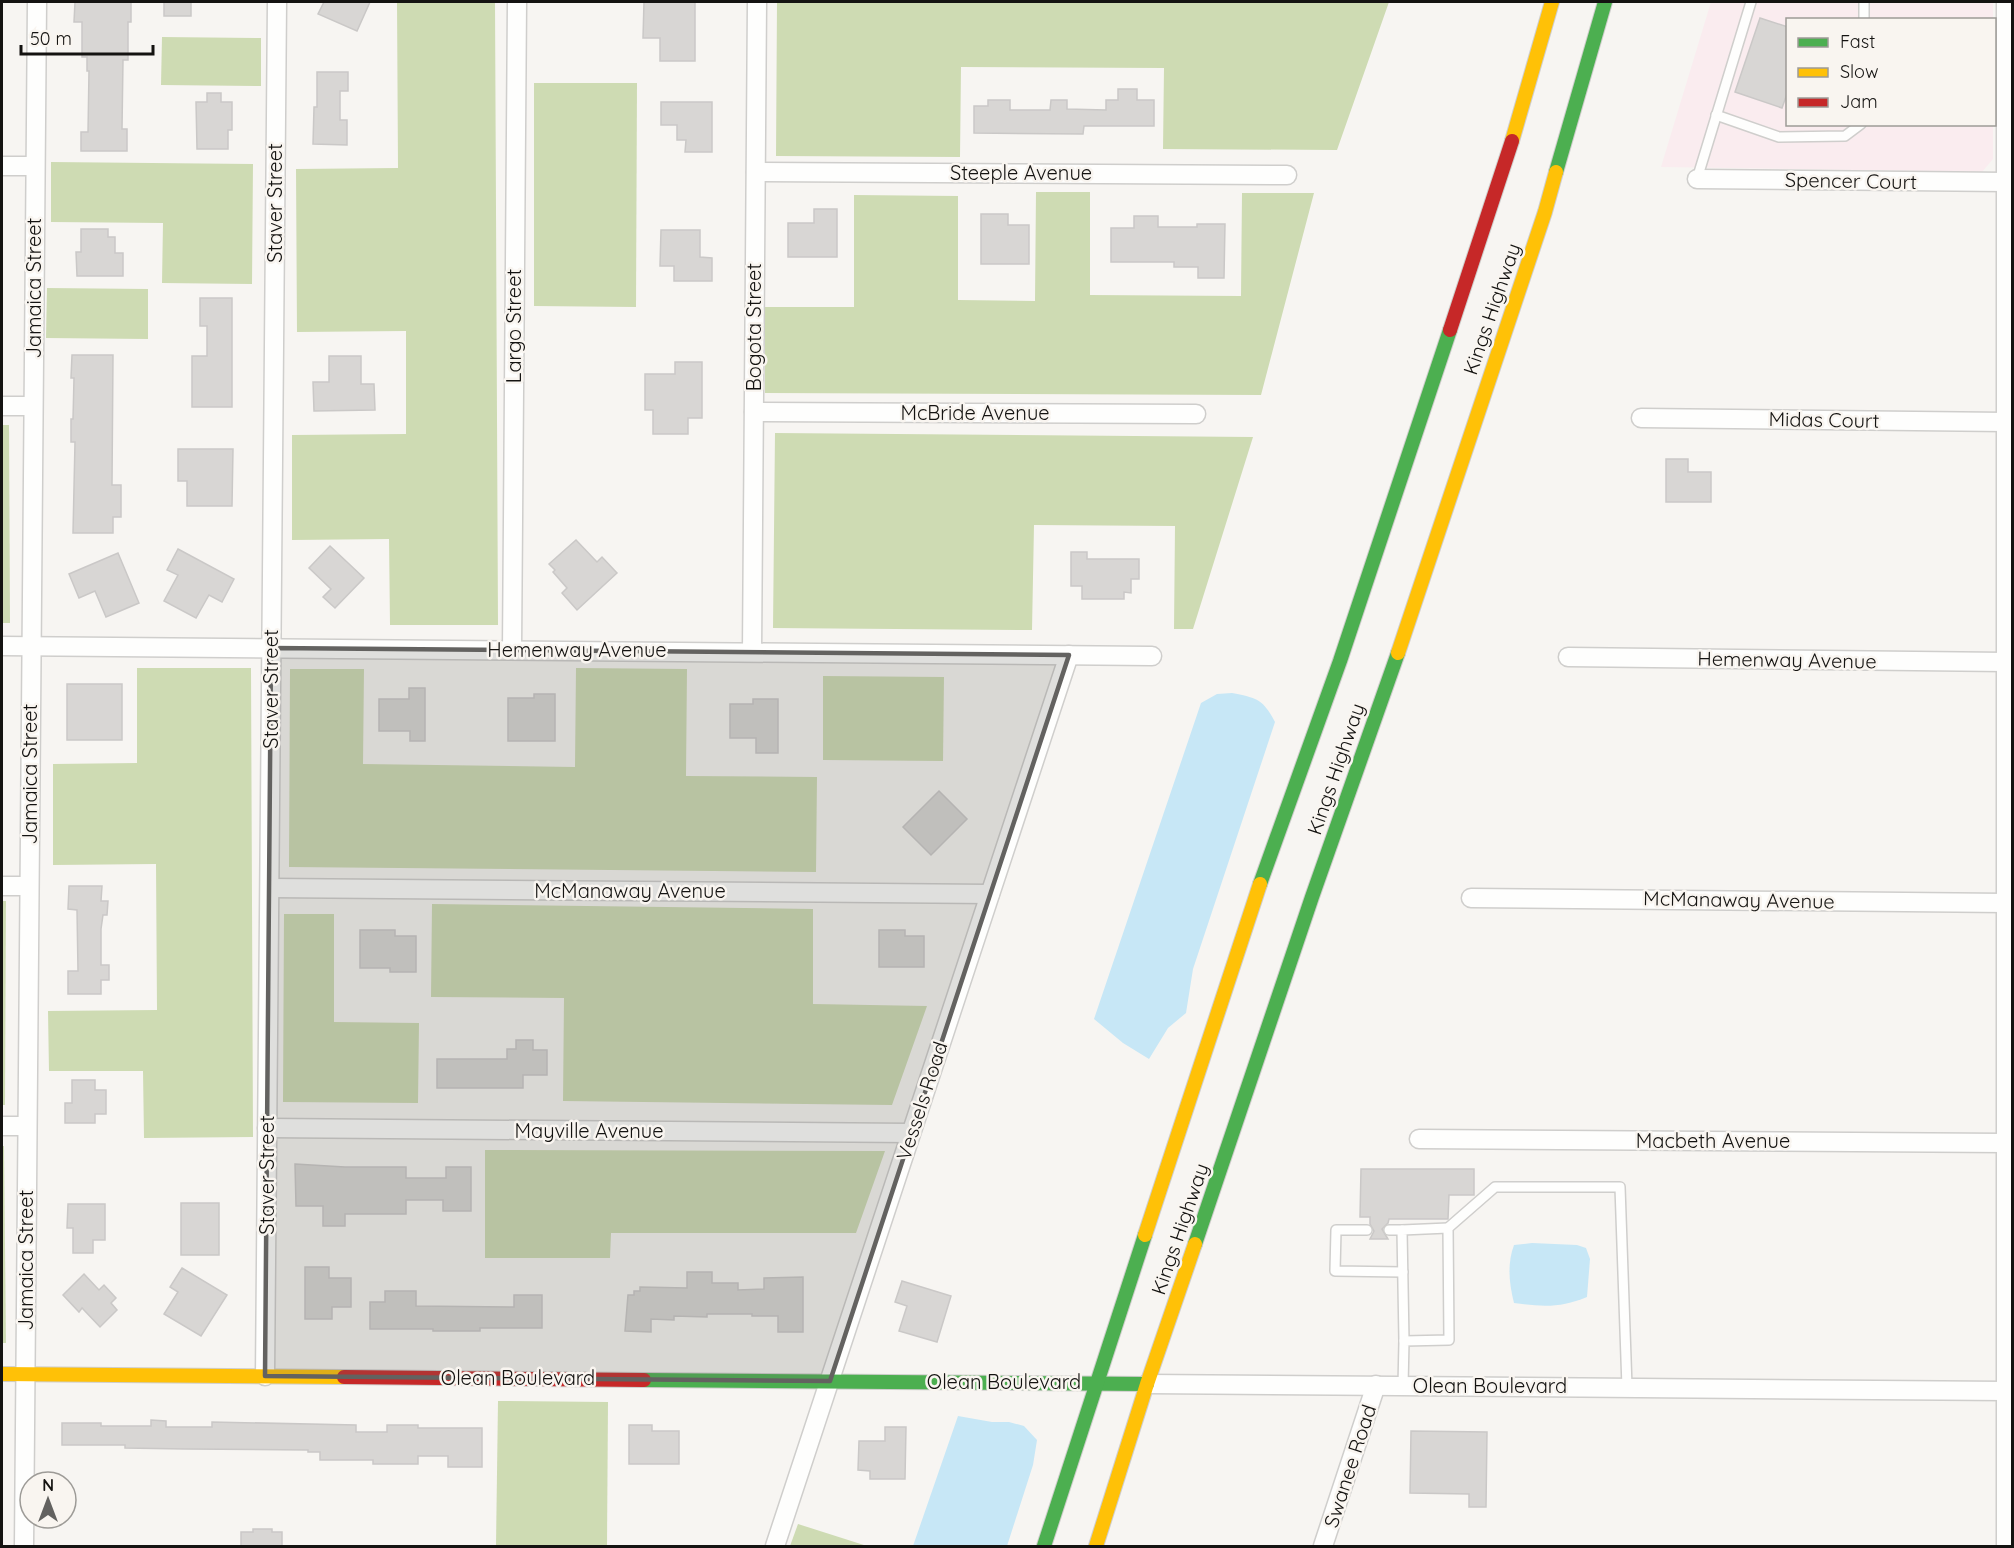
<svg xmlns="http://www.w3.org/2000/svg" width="2014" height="1548" viewBox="0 0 2014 1548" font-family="Quicksand,sans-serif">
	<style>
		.commercial { fill: #faecef }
		.forest { fill: #cedbb3 }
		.water { fill: #c7e7f6 }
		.building { fill: #d8d6d4; stroke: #cac8c7; stroke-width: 1.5 }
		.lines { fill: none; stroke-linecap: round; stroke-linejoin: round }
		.lane-casing { stroke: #cfcecc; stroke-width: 12 }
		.street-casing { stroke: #cfcecc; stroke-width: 21 }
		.fast-casing { stroke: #cfcecc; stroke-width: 16 }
		.slow-casing { stroke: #cfcecc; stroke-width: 16 }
		.jam-casing { stroke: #cfcecc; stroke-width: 16 }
		.lane { stroke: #fefefd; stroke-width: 9 }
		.street { stroke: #fefefd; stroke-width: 18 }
		.fast { stroke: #4caf50; stroke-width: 14 }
		.slow { stroke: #ffc107; stroke-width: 14 }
		.jam { stroke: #c62828; stroke-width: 14 }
		.marked { fill: #636260; fill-opacity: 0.2; stroke: #636260; stroke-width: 4.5; stroke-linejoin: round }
		.labels { text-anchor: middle; stroke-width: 5; stroke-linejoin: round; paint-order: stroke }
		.street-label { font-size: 20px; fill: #141311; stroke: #f9f5f0 }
	</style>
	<rect width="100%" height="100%" fill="#f7f5f2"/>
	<polygon class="commercial" points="1711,2 1993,2 1993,19 1788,20 1788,124 1993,125 1993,159 1982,172 1661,167"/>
	<g class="forest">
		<polygon points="397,2 495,2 498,625 390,625 389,539 292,540 292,435 406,434 406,331 297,332 296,169 398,168"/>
		<polygon points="777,2 1389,2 1337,150 1163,149 1164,68 961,67 960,157 776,156"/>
		<polygon points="162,37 261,38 261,86 161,85"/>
		<polygon points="534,83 637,83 636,307 534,306"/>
		<polygon points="51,162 253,164 252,284 162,283 163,223 51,222"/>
		<polygon points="1036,192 1090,192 1090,295 1241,296 1242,193 1314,193 1261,395 765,393 765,307 854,307 854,195 958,196 958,300 1035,301"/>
		<polygon points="47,288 148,289 148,339 46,338"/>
		<polygon points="2,425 9,425 10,623 2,623"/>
		<polygon points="775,433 1253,437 1193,629 1174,629 1175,526 1034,525 1032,630 773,628"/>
		<polygon points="137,668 251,668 253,1137 144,1138 143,1071 49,1071 48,1011 157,1010 156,864 53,865 53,764 137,763"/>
		<polygon points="576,668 687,669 686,776 817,777 816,872 289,867 290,669 364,669 363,764 575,767"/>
		<polygon points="823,676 944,677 943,761 823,760"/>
		<polygon points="2,901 6,901 5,1105 2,1105"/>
		<polygon points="432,904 813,909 813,1004 927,1006 892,1105 563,1101 564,998 431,997"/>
		<polygon points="284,914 334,914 334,1022 419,1023 418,1103 283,1102"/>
		<polygon points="2,1146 4,1146 6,1343 2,1343"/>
		<polygon points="485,1150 885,1151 856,1233 611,1233 610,1258 485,1258"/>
		<polygon points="498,1401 608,1402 607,1546 496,1546"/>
		<polygon points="798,1524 867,1546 790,1546"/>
	</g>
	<g class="water">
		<path d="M1232,693C1257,698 1263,699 1275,722L1193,969L1186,1013L1168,1028L1149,1059L1123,1043L1094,1019L1201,703L1217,694Z"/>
		<path d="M1532,1243L1577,1245L1586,1248L1590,1259L1587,1297C1561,1308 1542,1307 1514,1303C1509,1283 1507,1264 1514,1245Z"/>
		<polygon points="958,1416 992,1422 1009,1422 1024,1426 1037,1440 1033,1465 1007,1546 913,1546"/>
	</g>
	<g class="building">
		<polygon points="75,2 131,2 131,22 128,22 128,60 123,60 122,129 127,129 127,151 81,151 81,132 88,132 89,71 87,71 87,57 82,57 82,22 74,22"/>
		<rect x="164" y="2" width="27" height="14"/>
		<polygon points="324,2 370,2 357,31 318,14"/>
		<polygon points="644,2 695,2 695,61 660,61 660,38 643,38"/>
		<polygon points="1760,18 1788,27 1788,91 1782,108 1735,92"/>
		<polygon points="317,72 348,72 348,91 340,91 340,120 347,120 347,145 313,144 314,107 317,107"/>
		<polygon points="1118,89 1137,89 1137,100 1154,100 1154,126 1084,126 1083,134 974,133 974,106 988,106 988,100 1010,100 1010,110 1050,110 1051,100 1067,100 1067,109 1106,110 1106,100 1118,100"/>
		<polygon points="207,93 221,93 221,102 232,102 232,130 228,130 228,149 197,149 196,102 207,102"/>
		<polygon points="661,102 712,102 712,152 685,152 686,140 677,140 677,125 661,125"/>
		<polygon points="814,209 837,209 837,257 788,257 788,223 814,223"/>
		<polygon points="981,214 1008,214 1008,225 1029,225 1029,264 981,264"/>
		<polygon points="1134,216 1158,216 1158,227 1197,227 1197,224 1225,224 1224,278 1198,278 1198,267 1174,267 1174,262 1111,262 1111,228 1134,228"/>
		<polygon points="81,229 108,229 108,237 115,237 115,253 123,253 123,276 77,276 76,252 81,252"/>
		<polygon points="661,230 700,230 700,257 712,258 712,281 674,281 674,266 660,266"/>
		<polygon points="200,298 232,298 232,407 192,407 192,356 207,356 207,326 200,326"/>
		<polygon points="72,355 113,355 112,485 121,485 121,517 113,517 113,533 73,533 75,442 71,442 71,419 73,419 74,378 71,378"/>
		<polygon points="329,356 361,356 361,384 374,384 375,410 314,411 313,382 329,382"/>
		<polygon points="675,362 702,362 702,418 688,418 688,434 653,434 653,410 645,410 645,374 675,374"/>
		<polygon points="178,449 233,449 232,506 187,506 187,481 178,481"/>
		<polygon points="1666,459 1688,459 1688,472 1711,472 1711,502 1666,502"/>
		<polygon points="576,540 597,562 602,557 617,573 577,610 562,593 567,588 553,572 555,570 549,564"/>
		<polygon points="330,546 364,578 335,608 323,597 331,589 309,568"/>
		<polygon points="178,549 234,579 222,602 209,595 196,618 164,601 178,575 167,570"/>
		<polygon points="1071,552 1087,552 1087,559 1139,559 1139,579 1131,579 1131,593 1124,592 1124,599 1082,599 1082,586 1071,586"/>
		<polygon points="118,553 139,603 106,617 95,591 79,598 69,574"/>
		<rect x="67" y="684" width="55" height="56"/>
		<polygon points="409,688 425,688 425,741 410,741 410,731 379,731 379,699 409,699"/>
		<polygon points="534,694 555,694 555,741 508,741 508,698 534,698"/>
		<polygon points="753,699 778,699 778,753 756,753 756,738 730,738 730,704 753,704"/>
		<polygon points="939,791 967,819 931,855 903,827"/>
		<polygon points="69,886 102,886 101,901 108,901 107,915 103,915 101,929 101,965 109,965 109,980 101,980 101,994 68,994 68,971 78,971 77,910 68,909"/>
		<polygon points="360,930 395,930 395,936 416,936 416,972 390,972 390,968 360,968"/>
		<polygon points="879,930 905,930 905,936 924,936 924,967 879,967"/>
		<polygon points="516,1040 533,1040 533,1050 547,1050 547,1075 523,1075 523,1088 437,1088 437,1059 507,1059 507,1049 516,1049"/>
		<polygon points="72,1080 95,1080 95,1090 106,1090 106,1114 95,1114 95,1123 65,1123 65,1103 72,1103"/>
		<polygon points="295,1164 345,1167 406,1167 406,1178 446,1178 446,1167 471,1167 471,1211 443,1211 443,1200 406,1200 406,1214 345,1214 345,1226 323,1226 323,1206 296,1206"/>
		<polygon points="1361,1169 1474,1169 1474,1195 1449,1195 1448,1219 1389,1219 1388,1223 1382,1229 1388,1239 1370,1239 1374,1231 1370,1224 1370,1217 1360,1217"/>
		<rect x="181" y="1203" width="38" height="52"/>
		<polygon points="68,1204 105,1204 105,1240 93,1240 93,1253 73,1253 73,1228 67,1228"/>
		<polygon points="305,1267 329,1267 329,1278 351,1278 351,1307 332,1307 332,1319 305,1319"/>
		<polygon points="182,1268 227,1295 201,1336 164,1314 178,1292 170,1287"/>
		<polygon points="687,1272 712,1272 712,1283 738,1283 738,1290 764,1289 764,1278 803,1277 803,1332 778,1332 778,1316 752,1316 752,1314 707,1314 707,1317 674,1316 674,1320 651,1319 651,1332 625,1331 628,1295 634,1295 634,1291 640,1291 640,1287 687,1288"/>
		<polygon points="84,1274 99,1290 104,1285 116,1298 111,1303 117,1310 100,1327 82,1308 79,1312 63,1295"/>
		<polygon points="902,1281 951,1296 937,1342 899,1331 907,1306 895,1302"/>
		<polygon points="385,1291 416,1291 416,1306 514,1307 514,1295 542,1295 542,1328 480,1328 480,1331 433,1331 433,1329 370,1329 370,1302 385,1302"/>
		<polygon points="151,1420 166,1421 166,1427 212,1427 212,1422 356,1425 356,1432 387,1432 387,1425 418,1425 418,1428 482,1428 482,1467 448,1467 448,1456 418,1456 418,1464 373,1464 373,1460 320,1460 320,1452 308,1452 308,1450 185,1449 125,1448 125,1445 62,1445 62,1423 101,1423 101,1426 151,1426"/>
		<polygon points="629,1425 652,1425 652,1431 679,1431 679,1464 629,1464"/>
		<polygon points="885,1427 906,1427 905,1479 870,1479 870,1471 858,1470 859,1441 885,1441"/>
		<polygon points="1411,1431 1487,1432 1486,1507 1469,1507 1469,1494 1410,1493"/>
		<polygon points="253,1529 272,1529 272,1532 282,1532 282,1546 241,1546 241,1532 253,1532"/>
	</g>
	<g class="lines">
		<g class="lane-casing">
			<g id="lane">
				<polyline points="1864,20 1864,2"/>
				<polyline points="1716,115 1779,137 1845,136 1861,124"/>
				<polyline points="1697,179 1751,2"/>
				<polyline points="1367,1230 1336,1230 1335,1271 1403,1272"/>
				<polyline points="1389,1230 1402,1230"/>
				<polyline points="1404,1341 1402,1230 1448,1228"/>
				<polyline points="1403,1386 1404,1341 1449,1340 1448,1228 1495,1187 1620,1187 1627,1387"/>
			</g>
		</g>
		<g class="street-casing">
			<g id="street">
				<polyline points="2,166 35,166"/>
				<polyline points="756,172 1287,175"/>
				<polyline points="1697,179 2006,182"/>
				<polyline points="2,406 33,406"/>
				<polyline points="754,412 1196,414"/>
				<polyline points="1641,418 2006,422"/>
				<polyline points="2,646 1152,656"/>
				<polyline points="512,650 517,2"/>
				<polyline points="752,652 757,2"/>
				<polyline points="1568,657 2006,662"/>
				<polyline points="2,886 29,886"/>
				<polyline points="270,888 990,894"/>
				<polyline points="1471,898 2006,903"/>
				<polyline points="2,1126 27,1126"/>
				<polyline points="267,1128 911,1133"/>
				<polyline points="1419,1139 2006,1143"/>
				<polyline points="265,1376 277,2"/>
				<polyline points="1147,1384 2006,1391"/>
				<polyline points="24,1546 37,2"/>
				<polyline points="775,1546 1069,655"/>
				<polyline points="1323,1546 1376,1385"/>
				<polyline points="2006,1546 2006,2"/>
			</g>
		</g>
		<g class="fast-casing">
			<g id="fast">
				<polyline points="1556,172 1605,2"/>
				<polyline points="1260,884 1340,661 1450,330"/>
				<polyline points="1195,1244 1312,897 1398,653"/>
				<polyline points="644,1380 1147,1384"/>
				<polyline points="1044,1546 1145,1235"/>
			</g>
		</g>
		<g class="slow-casing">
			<g id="slow">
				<polyline points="1512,141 1552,2"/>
				<polyline points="1398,653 1545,212 1556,172"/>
				<polyline points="1145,1235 1260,884"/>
				<polyline points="2,1374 344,1377"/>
				<polyline points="1096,1546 1147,1384 1195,1244"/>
			</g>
		</g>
		<g class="jam-casing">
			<g id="jam">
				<polyline points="1450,330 1512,141"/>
				<polyline points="344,1377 644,1380"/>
			</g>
		</g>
		<use href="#lane" class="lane"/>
		<use href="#street" class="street"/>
		<use href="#fast" class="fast"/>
		<use href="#slow" class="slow"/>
		<use href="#jam" class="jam"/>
	</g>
	<path class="marked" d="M271,648L1069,655L830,1381L265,1376Z"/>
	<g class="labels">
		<g class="street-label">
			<text x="1021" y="180">Steeple Avenue</text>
			<text transform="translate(1851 181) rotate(1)" y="7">Spencer Court</text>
			<text transform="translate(275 203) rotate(-90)" y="7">Staver Street</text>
			<text transform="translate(34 288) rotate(-90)" y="7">Jamaica Street</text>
			<text transform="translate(1492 309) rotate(-71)" y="7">Kings Highway</text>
			<text transform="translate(514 326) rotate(-90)" y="7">Largo Street</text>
			<text transform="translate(754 327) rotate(-90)" y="7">Bogota Street</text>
			<text x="975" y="420">McBride Avenue</text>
			<text transform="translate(1824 420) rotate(1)" y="7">Midas Court</text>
			<text x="577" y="657">Hemenway Avenue</text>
			<text transform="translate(1787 660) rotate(1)" y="7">Hemenway Avenue</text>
			<text transform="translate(271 689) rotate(-90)" y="7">Staver Street</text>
			<text transform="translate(1336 769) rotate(-71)" y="7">Kings Highway</text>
			<text transform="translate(30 774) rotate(-90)" y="7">Jamaica Street</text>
			<text x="630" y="898">McManaway Avenue</text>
			<text transform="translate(1739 900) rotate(1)" y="7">McManaway Avenue</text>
			<text transform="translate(922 1101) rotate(-72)" y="7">Vessels Road</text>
			<text x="589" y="1138">Mayville Avenue</text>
			<text x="1713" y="1148">Macbeth Avenue</text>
			<text transform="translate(267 1175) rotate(-90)" y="7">Staver Street</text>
			<text transform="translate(1180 1229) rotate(-71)" y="7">Kings Highway</text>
			<text transform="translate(26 1260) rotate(-90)" y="7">Jamaica Street</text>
			<text x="518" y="1385">Olean Boulevard</text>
			<text x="1004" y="1389">Olean Boulevard</text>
			<text x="1490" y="1393">Olean Boulevard</text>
			<text transform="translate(1350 1466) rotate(-72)" y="7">Swanee Road</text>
		</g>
	</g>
	<rect width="2014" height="1548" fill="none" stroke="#141311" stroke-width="6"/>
	<rect x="1786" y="18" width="210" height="108" fill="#f9f5f0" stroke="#9d9b97" stroke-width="1.5"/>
	<rect x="1798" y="38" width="30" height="9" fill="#4caf50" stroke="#9d9b97" stroke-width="1.5"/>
	<text x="1840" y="48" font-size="18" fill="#141311">Fast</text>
	<rect x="1798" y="68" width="30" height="9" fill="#ffc107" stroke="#9d9b97" stroke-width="1.5"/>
	<text x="1840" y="78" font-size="18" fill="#141311">Slow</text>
	<rect x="1798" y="98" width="30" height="9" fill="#c62828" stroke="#9d9b97" stroke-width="1.5"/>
	<text x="1840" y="108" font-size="18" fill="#141311">Jam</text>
	<g transform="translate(48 1500)"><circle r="28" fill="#f9f5f0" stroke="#9d9b97" stroke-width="1.5"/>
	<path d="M0-4.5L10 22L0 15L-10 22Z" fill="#636260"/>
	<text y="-9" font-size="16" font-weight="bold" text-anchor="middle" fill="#141311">N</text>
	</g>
	<path d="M21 45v9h132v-9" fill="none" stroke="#141311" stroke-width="3"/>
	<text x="30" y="45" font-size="18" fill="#141311" stroke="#f9f5f0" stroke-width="4.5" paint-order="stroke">50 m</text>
</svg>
